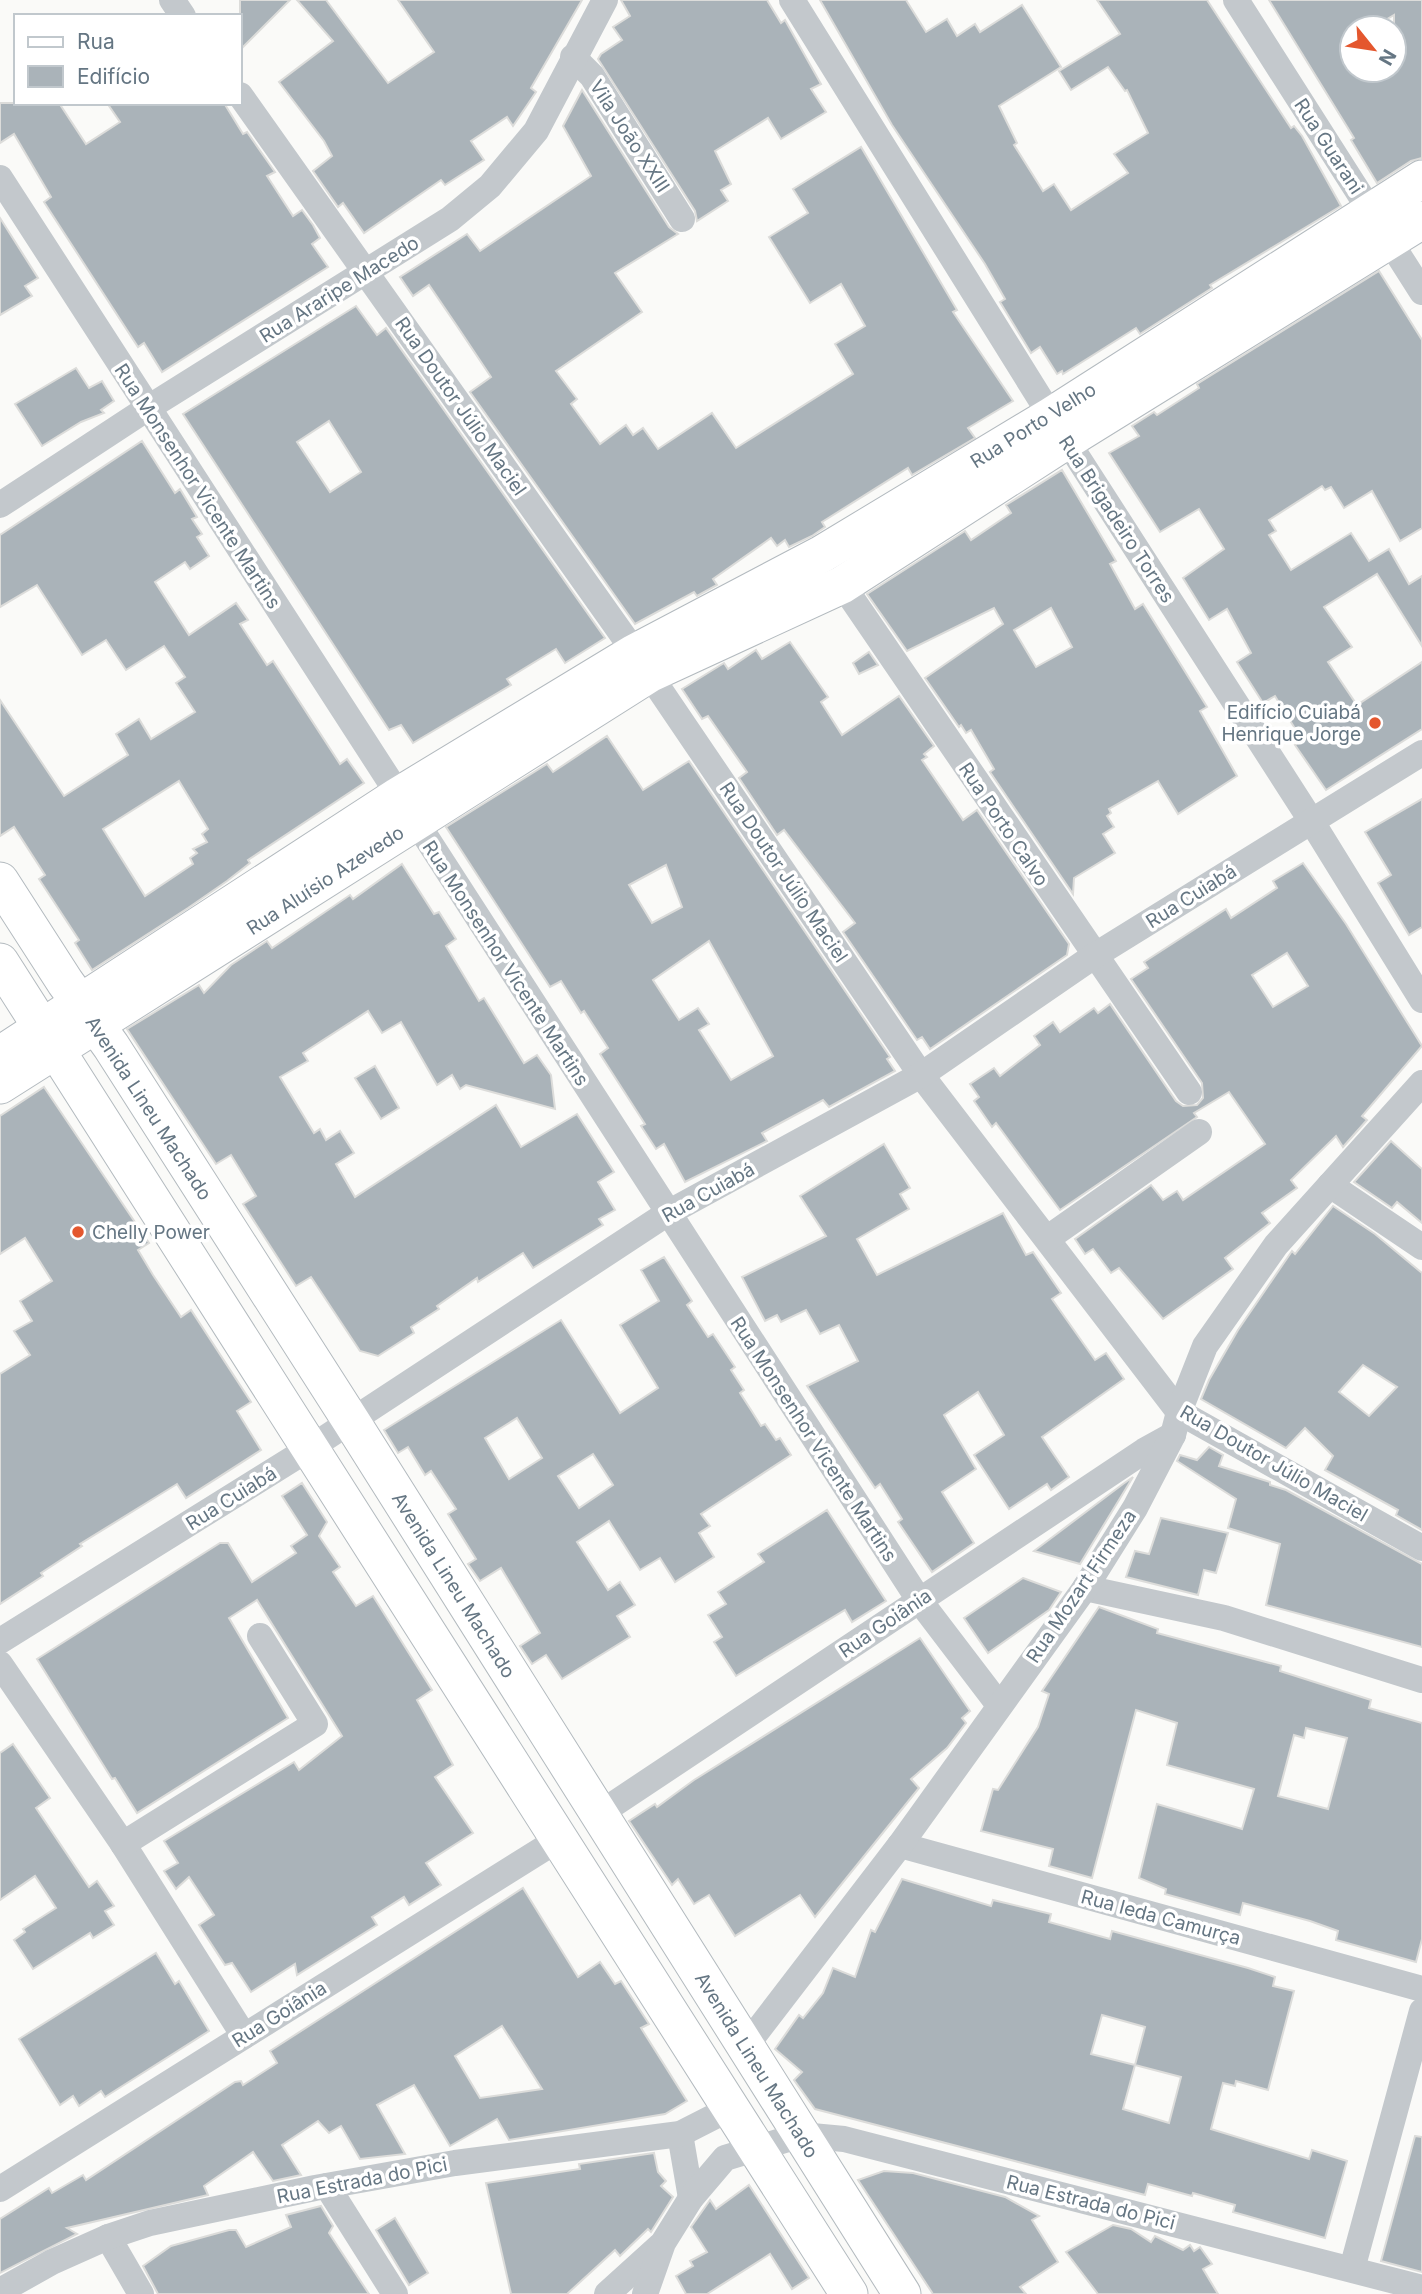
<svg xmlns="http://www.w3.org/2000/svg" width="1422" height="2294" viewBox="0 0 1422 2294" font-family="Inter,sans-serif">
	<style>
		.building { fill: #aab3b9; stroke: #dcdcda; stroke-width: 2; fill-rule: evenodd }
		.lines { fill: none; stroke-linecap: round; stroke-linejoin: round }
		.secondary-casing { stroke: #b3babf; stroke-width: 39 }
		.street { stroke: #c3c8cc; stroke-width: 26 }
		.secondary { stroke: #fff; stroke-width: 37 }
		.poi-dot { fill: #e4572e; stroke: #fff; stroke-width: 2.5 }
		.labels { text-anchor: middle; stroke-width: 7; stroke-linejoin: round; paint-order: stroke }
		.street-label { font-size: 19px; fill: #657683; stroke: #fff }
		.poi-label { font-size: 19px; fill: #657683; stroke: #fff; text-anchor: end }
	</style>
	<rect width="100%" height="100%" fill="#fafaf8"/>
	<g class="building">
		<polygon points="240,0 290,0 240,50"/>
		<polygon points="297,0 326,0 388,83 434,52 398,0 582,0 531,88 536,92 513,126 507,117 471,141 484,160 445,185 441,180 364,233 343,203 338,207 313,171 332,156 324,141 279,82 333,41"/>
		<polygon points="621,0 767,0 781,23 785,20 821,84 811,89 826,112 781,139 768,118 715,151 731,184 721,190 728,201 697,221 695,211 598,59 601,54 622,40 613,27 630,16"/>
		<polygon points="820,0 906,0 926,32 947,19 957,36 975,24 980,32 1022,5 1061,67 999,106 1017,143 1014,145 1043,191 1054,184 1071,210 1128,173 1114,154 1148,133 1127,90 1125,91 1108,67 1071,90 1059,71 1120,34 1097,0 1207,0 1291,128 1294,126 1302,136 1341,206 1210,285 1212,288 1140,334 1136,328 1063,374 1062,371 1057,374 1040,347 1031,353 1000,302 1005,299 985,264 892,125"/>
		<path d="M1269,0H1422V158L1411,161L1377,183L1351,140L1354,138ZM1394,15V70H1352V28H1372Z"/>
		<polygon points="582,90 669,227 678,234 615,273 642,312 556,371 577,399 571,404 600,444 626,425 633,435 643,428 658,449 712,413 736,448 853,374 835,344 865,326 841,284 810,303 769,237 808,213 793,189 861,147 957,310 953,312 1013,401 968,428 975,438 912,475 908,468 822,522 825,527 812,536 789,547 785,540 777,546 771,538 713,579 717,585 697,596 694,592 635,624 470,392 491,377 457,326 429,285 413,296 400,277 467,234 480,251 591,176 563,126"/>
		<polygon points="0,103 59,103 86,144 120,122 107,103 224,103 243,134 247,132 275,172 267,176 293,216 302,210 313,225 320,238 312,244 328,267 162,372 144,343 138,347 44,202 51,197 14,134 0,143"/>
		<polygon points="0,218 38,278 25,286 32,296 0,315"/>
		<polygon points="1379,271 1422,340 1422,528 1400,541 1372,491 1344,508 1331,487 1325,490 1322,486 1269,520 1276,531 1269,535 1291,570 1351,533 1369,561 1389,549 1409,584 1422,576 1422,646 1377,574 1324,607 1352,647 1328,662 1357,705 1422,662 1422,729 1326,790 1295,745 1302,740 1275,696 1263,703 1237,662 1251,653 1227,609 1209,620 1183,578 1224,549 1199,509 1160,532 1109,453 1139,436 1132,426 1154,412 1157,415 1199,388 1197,384"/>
		<path d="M356,306L377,335L386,328L605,638L565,663L556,649L507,679L511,685L413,743L401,725L389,730L183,414ZM329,421L361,472L330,492L297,442Z"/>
		<polygon points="76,368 89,388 102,381 114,401 101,410 104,413 81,422 42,446 15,404"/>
		<path d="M142,441L175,493L180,489L197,517L192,519L202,534L197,537L209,556L190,569L185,562L155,582L189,635L236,603L248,620L240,624L267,665L273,661L340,764L347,759L364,783L248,860L250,863L227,881L188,908L92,970L75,943L79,940L39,879L45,875L14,827L0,836V700L64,796L128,755L116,734L139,719L151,739L195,712L176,683L185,677L164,646L126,670L106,640L82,655L37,585L0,607V535ZM179,781L208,829L202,834L207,842L193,849L197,853L190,858L193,864L145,896L103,829Z"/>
		<path d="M1062,470L1116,561L1110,564L1135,609L1143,604L1207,707L1200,711L1237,776L1178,814L1158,781L1109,809L1111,813L1107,816L1114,827L1103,834L1115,853L1074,878L1073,894L990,772L994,769L971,730L966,733L961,725L959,727L925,678L1003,624L994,608L907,651L867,594L965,531L971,540L1011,513L1006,505ZM1051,608L1072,647L1036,667L1014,630Z"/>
		<polygon points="790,642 828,697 821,702 842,735 899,696 934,746 924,754 927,757 922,760 963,820 977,810 1069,944 1067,955 930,1049 922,1037 917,1040 843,932 855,923 784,830 777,835 739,778 747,772 708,716 702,719 682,689 724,663 728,669 756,650 762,659"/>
		<polygon points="869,652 878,665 859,674 853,663"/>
		<path d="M607,736L643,790L689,761L890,1057L887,1059L895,1071L829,1107L823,1100L762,1133L767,1141L685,1182L664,1144L656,1149L641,1126L645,1124L600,1054L608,1048L584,1011L581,1013L561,981L550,987L446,827L547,764L553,772ZM666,865L682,907L652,923L629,885ZM709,941L773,1056L731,1080L699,1030L709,1024L698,1008L679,1020L653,980Z"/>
		<polygon points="1422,799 1422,927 1409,935 1378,883 1391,875 1365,832"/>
		<path d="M1303,863L1346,924L1422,1046L1362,1116L1367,1120L1343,1147L1336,1136L1291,1180L1297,1188L1262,1213L1270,1223L1225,1258L1233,1269L1163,1319L1119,1268L1111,1273L1093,1249L1085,1254L1075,1239L1151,1185L1163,1200L1177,1191L1183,1200L1265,1144L1229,1092L1194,1113L1197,1117L1060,1210L996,1123L992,1127L974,1101L979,1097L970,1084L994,1068L1000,1076L1040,1045L1034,1036L1053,1022L1060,1032L1094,1008L1098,1013L1110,1004L1176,1101L1183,1106L1197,1105L1203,1098L1202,1083L1131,979L1148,968L1144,962L1226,909L1231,918L1277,888L1273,881ZM1287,953L1308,986L1273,1007L1252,975Z"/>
		<polygon points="402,864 434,914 439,912 456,939 446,946 479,1001 484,998 524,1063 537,1055 551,1075 555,1109 466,1085 460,1089 452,1075 437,1085 401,1022 382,1033 368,1011 303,1053 308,1061 280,1077 314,1133 320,1129 326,1140 340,1131 354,1153 336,1164 355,1197 496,1105 521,1147 577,1114 614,1172 598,1182 615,1210 599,1219 603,1225 533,1268 523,1253 478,1282 477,1278 437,1306 439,1309 411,1327 414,1333 378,1356 360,1351 311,1277 296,1286 243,1204 256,1196 231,1155 216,1164 127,1029 199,985 204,993 231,965 267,941 272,948 350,895 353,899"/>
		<polygon points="375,1066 399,1108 381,1119 355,1078"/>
		<polygon points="44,1087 149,1243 138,1250 153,1275 181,1317 191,1310 251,1402 237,1411 261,1450 186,1498 177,1484 80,1544 82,1546 41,1573 43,1576 0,1604 0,1374 30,1355 14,1331 32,1321 20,1301 52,1281 25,1238 0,1254 0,1116"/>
		<polygon points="1391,1141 1422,1169 1422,1223 1397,1202 1392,1208 1354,1182"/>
		<polygon points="884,1144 910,1188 900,1194 909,1209 857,1239 877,1275 1003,1213 1026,1255 1033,1252 1061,1293 1052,1299 1095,1360 1106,1353 1124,1379 1042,1437 1069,1477 1051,1490 1047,1484 1009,1509 974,1455 1004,1435 978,1392 944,1415 976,1469 942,1492 974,1543 932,1572 898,1522 902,1519 880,1484 875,1488 807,1386 858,1361 839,1325 820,1334 806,1310 781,1322 777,1315 765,1321 742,1277 826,1236 800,1196"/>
		<path d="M1333,1206L1375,1234L1422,1273V1530L1396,1515L1398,1510L1325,1470L1333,1456L1305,1428L1286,1448L1201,1399L1209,1380L1238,1330L1292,1251L1295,1254ZM1363,1365L1397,1387L1369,1416L1339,1392Z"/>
		<path d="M664,1257L692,1301L687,1305L708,1337L713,1334L735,1367L731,1370L744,1390L740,1393L751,1410L761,1426L765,1424L776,1440L780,1438L791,1455L701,1514L710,1526L699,1533L714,1557L675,1582L660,1558L640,1570L609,1521L577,1542L608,1590L620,1582L635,1605L617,1616L630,1637L562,1679L546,1655L532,1664L520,1646L540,1633L501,1568L480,1581L468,1564L476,1559L448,1514L456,1509L431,1471L425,1475L408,1447L398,1453L384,1430L561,1320L620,1413L658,1388L620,1325L659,1301L641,1270ZM517,1418L542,1458L509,1479L485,1438ZM593,1454L613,1485L579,1508L558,1476Z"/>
		<polygon points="1209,1447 1223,1455 1219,1466 1270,1482 1270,1485 1286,1490 1422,1564 1422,1647 1266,1605 1280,1544 1228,1528 1236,1499 1177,1461 1180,1455 1197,1460"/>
		<polygon points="1133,1477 1080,1564 1034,1551 1123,1484"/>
		<polygon points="302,1483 327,1522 319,1536 340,1567 333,1572 356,1606 373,1596 432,1690 417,1700 453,1765 435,1777 473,1833 426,1863 441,1885 409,1905 404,1897 372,1917 377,1925 297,1975 295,1964 251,1992 232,1963 225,1965 199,1925 214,1915 189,1877 176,1889 164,1871 178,1863 164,1841 294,1762 299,1770 342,1736 257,1600 229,1618 288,1718 137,1813 115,1778 112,1779 37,1659 220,1543 228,1543 252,1582 296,1553 291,1546 307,1535 282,1496"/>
		<polygon points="827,1510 886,1601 852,1622 845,1610 736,1676 714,1642 722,1637 708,1615 726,1604 718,1592 764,1562 758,1554"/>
		<polygon points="1161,1518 1228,1533 1216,1573 1204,1570 1198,1595 1126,1577 1135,1551 1149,1554"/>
		<polygon points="1023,1578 1061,1592 1049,1610 988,1653 964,1618"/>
		<path d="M1099,1607L1158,1629L1157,1633L1281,1666L1280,1671L1371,1700L1369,1708L1422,1723V1939L1416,1962L1336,1940L1338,1931L1310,1921L1243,1903L1240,1915L1165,1894L1166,1889L1139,1878L1157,1804L1242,1829L1254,1789L1167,1765L1177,1723L1136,1710L1092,1878L1049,1866L1053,1849L981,1831L993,1789L998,1790L1038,1727L1049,1694L1042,1691ZM1306,1728L1347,1738L1328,1809L1278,1796L1294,1735L1304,1738Z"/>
		<polygon points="920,1638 970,1711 962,1718 966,1723 947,1748 911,1779 919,1788 815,1917 800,1895 735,1936 709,1895 694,1904 678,1879 672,1885 629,1821 655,1804 657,1807 694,1780"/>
		<polygon points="13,1744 50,1798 36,1808 89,1887 97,1881 114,1906 105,1911 114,1925 93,1938 90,1933 33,1969 14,1940 25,1932 23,1929 56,1908 35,1876 0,1900 0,1753"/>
		<path d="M902,1879L991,1906L993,1900L1051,1914L1049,1922L1110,1939L1112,1931L1248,1968L1275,1977L1273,1986L1294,1991L1268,2090L1236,2081L1235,2086L1223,2083L1211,2129L1309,2159L1312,2150L1347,2161L1325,2238L1233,2212L1235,2205L1193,2193L1192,2196L1148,2184L1145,2195L815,2109L794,2080L802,2072L775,2049L799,2015L803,2018L823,1993L833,1968L855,1977L871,1930L875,1932ZM1102,2015L1145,2027L1135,2065L1181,2077L1169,2123L1123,2109L1135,2065L1091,2054Z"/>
		<path d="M523,1888L578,1977L600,1962L615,1984L621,1981L649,2024L641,2028L687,2101L665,2114L509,2140L497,2119L450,2146L414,2085L377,2105L405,2154L360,2159L341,2126L329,2133L318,2121L282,2145L301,2175L273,2181L253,2152L204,2186L208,2195L67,2228L77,2234L0,2273V2219L49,2188L52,2193L83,2175L86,2180L235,2082L241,2081L243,2085L277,2063L270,2051ZM502,2026L542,2089L480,2098L455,2056Z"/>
		<polygon points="156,1953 175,1984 179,1981 209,2031 105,2097 101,2091 79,2106 73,2096 60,2105 19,2039"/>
		<polygon points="1415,2136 1422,2137 1422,2272 1381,2261"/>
		<polygon points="654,2153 658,2172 666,2181 661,2186 673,2197 651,2232 648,2229 620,2256 615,2250 567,2294 511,2294 486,2183 580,2169 579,2164"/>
		<polygon points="884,2171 913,2173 1005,2197 1039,2216 1032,2220 1058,2262 1020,2287 1026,2294 933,2294 858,2180"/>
		<polygon points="749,2185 809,2278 792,2289 770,2254 707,2294 686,2294 676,2276 693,2266 690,2261 707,2252 691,2227 710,2200 716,2209"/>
		<polygon points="321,2206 333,2226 329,2233 369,2294 158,2294 143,2266 171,2246 229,2230 236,2230 246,2247 291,2227 286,2215"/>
		<polygon points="395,2218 428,2273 409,2285 376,2230"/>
		<polygon points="1113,2225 1131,2229 1151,2242 1155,2236 1183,2250 1190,2245 1194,2251 1200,2247 1212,2264 1203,2269 1218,2294 1098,2294 1066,2252"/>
	</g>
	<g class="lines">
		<g class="secondary-casing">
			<g id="secondary">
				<polyline points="0,881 65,982 111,1046 351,1421 902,2294"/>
				<polyline points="0,962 849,2294"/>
				<polyline points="0,1055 398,796 634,653 822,554 1051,416 1422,179"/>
				<polyline points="0,1085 649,674 842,585 1067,440 1422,220"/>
			</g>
		</g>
		<g class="street">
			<polyline points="172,0 183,16"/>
			<polyline points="792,0 1051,416 1312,822 1422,1000"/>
			<polyline points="1236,0 1422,292"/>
			<polyline points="573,57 592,76 682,219"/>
			<polyline points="240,95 624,637 921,1075 1179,1412 1422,1548"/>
			<polyline points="0,178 919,1600 999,1705"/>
			<polyline points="0,505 148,408 450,219 490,186 536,131 605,0"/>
			<polyline points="833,571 1189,1092"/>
			<polyline points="1330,1185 1422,1247"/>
			<polyline points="1048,1238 1199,1132"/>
			<polyline points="1085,1588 1224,1618 1422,1680"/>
			<polyline points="0,1641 310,1448 668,1213 921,1075 1094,956 1422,753"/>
			<polyline points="0,1664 123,1844 244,2036"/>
			<polyline points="599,1814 1144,1451 1173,1435"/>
			<polyline points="123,1844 315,1724 260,1636"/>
			<polyline points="900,1845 1422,1989"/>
			<polyline points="745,2047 900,1845 1085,1588 1135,1508 1173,1435 1179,1412 1205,1346 1276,1245 1422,1083"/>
			<polyline points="680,2134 691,2198"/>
			<polyline points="327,2186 395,2294"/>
			<polyline points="0,2189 559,1839"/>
			<polyline points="108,2237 141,2294"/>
			<polyline points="1352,2269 1422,2011"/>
			<polyline points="0,2291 52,2262 108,2237 150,2223 315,2188 455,2163 680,2134 733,2107"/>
			<polyline points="607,2294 660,2246"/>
			<polyline points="645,2294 663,2243 691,2198 725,2158 801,2135 844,2139 1422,2288"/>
		</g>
		<use href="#secondary" class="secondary"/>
	</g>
	<g class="poi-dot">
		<circle cx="1375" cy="723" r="7"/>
		<circle cx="78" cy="1232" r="7"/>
	</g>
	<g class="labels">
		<g class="street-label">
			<text transform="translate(630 136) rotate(57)" y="7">Vila João XXIII</text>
			<text transform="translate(1329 146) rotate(57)" y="7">Rua Guarani</text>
			<text transform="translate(339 289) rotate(-32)" y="7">Rua Araripe Macedo</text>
			<text transform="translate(461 406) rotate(55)" y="7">Rua Doutor Júlio Maciel</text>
			<text transform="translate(1033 425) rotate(-32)" y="7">Rua Porto Velho</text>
			<text transform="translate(198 486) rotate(57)" y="7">Rua Monsenhor Vicente Martins</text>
			<text transform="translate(1117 519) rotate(57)" y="7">Rua Brigadeiro Torres</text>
			<text transform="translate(1004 824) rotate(56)" y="7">Rua Porto Calvo</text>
			<text transform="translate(784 872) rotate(56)" y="7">Rua Doutor Júlio Maciel</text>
			<text transform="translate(325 880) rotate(-33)" y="7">Rua Aluísio Azevedo</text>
			<text transform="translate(1191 896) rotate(-32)" y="7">Rua Cuiabá</text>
			<text transform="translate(506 963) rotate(57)" y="7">Rua Monsenhor Vicente Martins</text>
			<text transform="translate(149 1108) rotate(57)" y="7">Avenida Lineu Machado</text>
			<text transform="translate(708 1192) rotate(-29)" y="7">Rua Cuiabá</text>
			<text transform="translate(814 1439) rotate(57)" y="7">Rua Monsenhor Vicente Martins</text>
			<text transform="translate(1274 1463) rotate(30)" y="7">Rua Doutor Júlio Maciel</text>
			<text transform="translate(231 1498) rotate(-32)" y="7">Rua Cuiabá</text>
			<text transform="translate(454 1585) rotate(58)" y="7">Avenida Lineu Machado</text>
			<text transform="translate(1081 1586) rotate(-56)" y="7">Rua Mozart Firmeza</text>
			<text transform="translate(885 1623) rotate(-34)" y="7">Rua Goiânia</text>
			<text transform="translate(1161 1917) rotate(15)" y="7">Rua Ieda Camurça</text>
			<text transform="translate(279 2014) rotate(-32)" y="7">Rua Goiânia</text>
			<text transform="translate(757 2065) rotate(58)" y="7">Avenida Lineu Machado</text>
			<text transform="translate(362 2180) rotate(-11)" y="7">Rua Estrada do Pici</text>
			<text transform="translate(1091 2202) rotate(14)" y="7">Rua Estrada do Pici</text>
		</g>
		<g class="poi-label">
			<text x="1361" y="719">Edifício Cuiabá<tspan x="1361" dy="22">Henrique Jorge</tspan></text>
			<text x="92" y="1239" text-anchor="start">Chelly Power</text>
		</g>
	</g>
	<rect x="14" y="14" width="228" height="91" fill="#ffffff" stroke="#c1c8cd" stroke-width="2"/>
	<rect x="28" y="37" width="35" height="10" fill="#ffffff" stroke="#c1c8cd" stroke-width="2"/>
	<text x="77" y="49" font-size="21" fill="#657683">Rua</text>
	<rect x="28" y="66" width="35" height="21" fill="#aab3b9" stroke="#c1c8cd" stroke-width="2"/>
	<text x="77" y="84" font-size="21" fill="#657683">Edifício</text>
	<g transform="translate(1373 49) rotate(120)"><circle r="33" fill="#ffffff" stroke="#c1c8cd" stroke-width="2"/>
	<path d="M0-5L12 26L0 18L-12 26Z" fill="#e4572e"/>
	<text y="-10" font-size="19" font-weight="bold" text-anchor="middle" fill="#657683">N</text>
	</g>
</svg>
